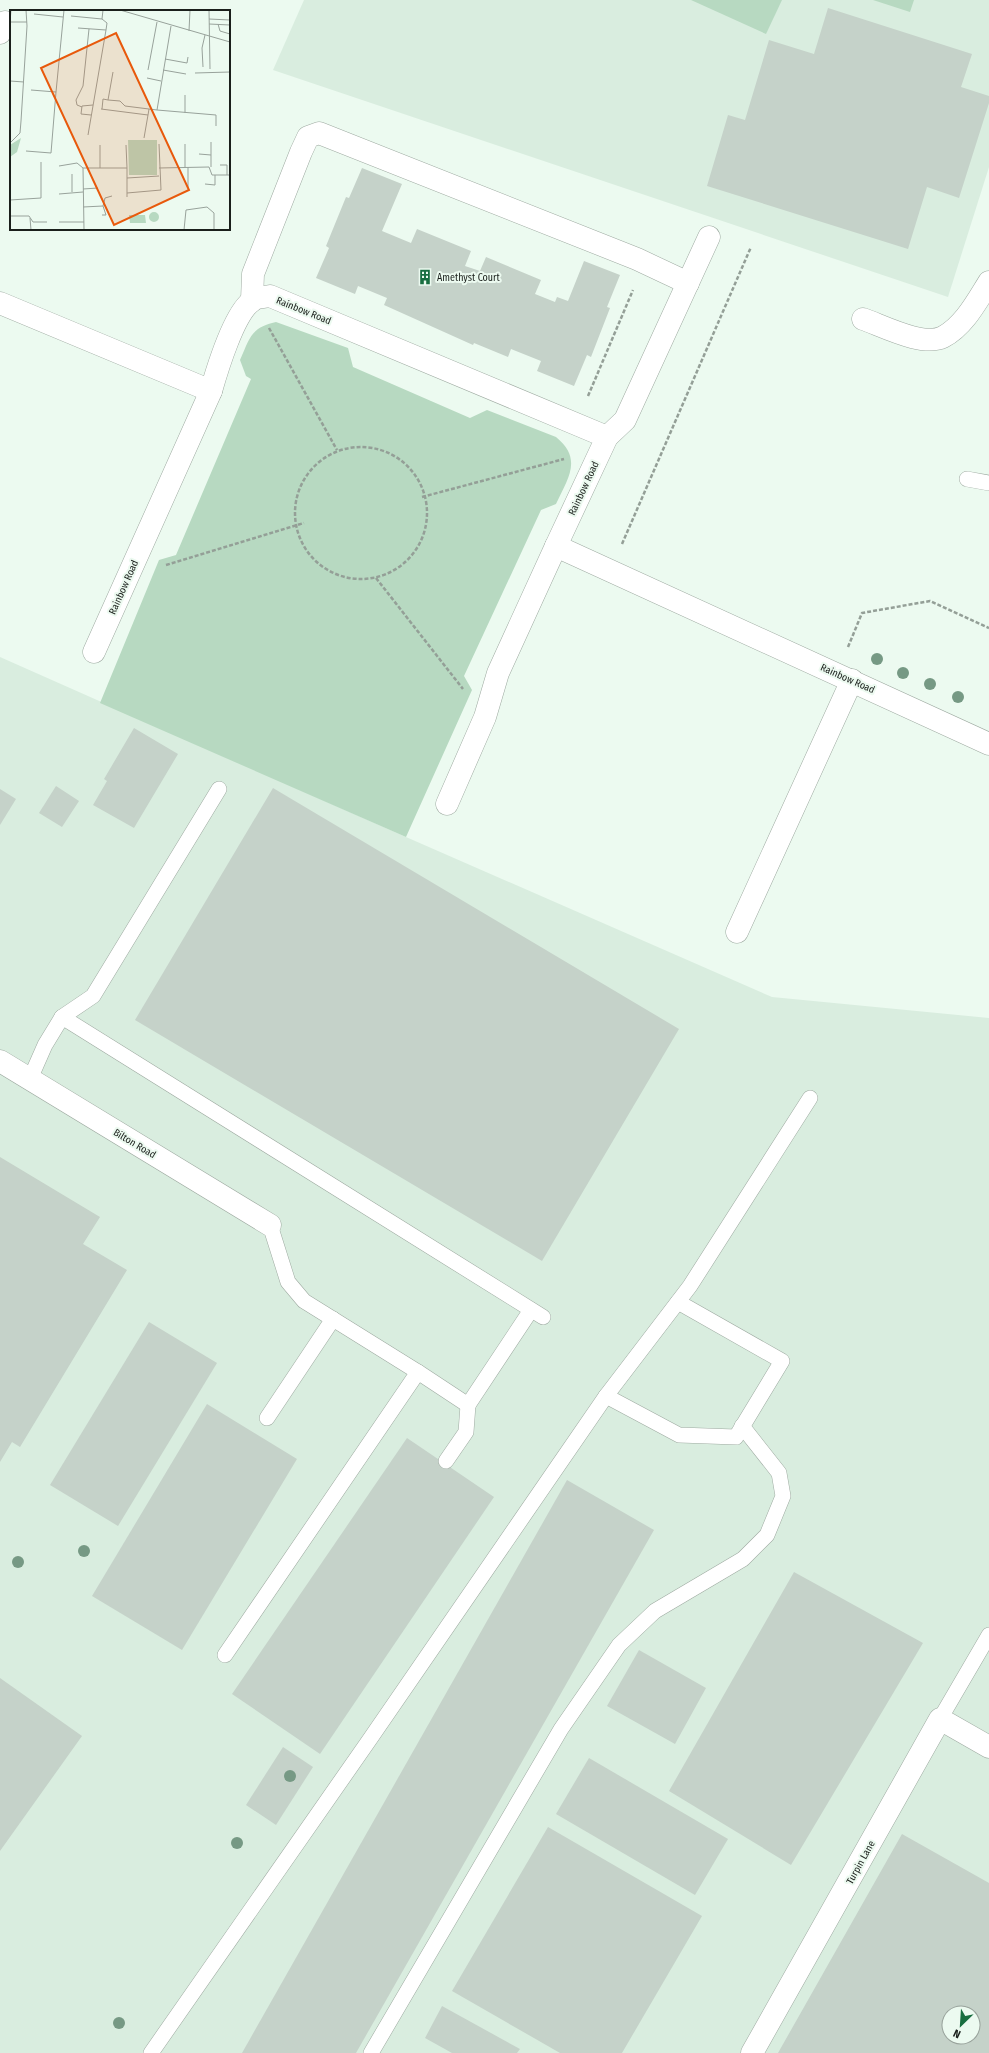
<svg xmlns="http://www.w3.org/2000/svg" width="989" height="2053" viewBox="0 0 989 2053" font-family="'Fira Sans Condensed',sans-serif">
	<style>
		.built { fill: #d9eddf; fill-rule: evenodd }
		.green { fill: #b7d9c1 }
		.building { fill: #c5d2c9; fill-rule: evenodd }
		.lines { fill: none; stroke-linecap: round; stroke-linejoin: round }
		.service-casing { stroke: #9eaaa1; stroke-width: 16 }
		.minor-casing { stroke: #9eaaa1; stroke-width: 23 }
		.path { stroke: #949f97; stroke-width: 2.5; stroke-dasharray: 4 2; stroke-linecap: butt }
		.service { stroke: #fff; stroke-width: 15 }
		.minor { stroke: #fff; stroke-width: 22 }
		.tree { fill: #769984 }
		.labels { text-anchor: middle; stroke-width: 4; stroke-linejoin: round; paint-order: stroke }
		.poi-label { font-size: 10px; fill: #1a1f1b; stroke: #ecfaf0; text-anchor: start }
		.street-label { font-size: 10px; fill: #1a1f1b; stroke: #ecfaf0 }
		.inset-road { fill: none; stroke: #98a29b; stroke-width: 1 }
		.view { fill: #e8590c; fill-opacity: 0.15; stroke: #e8590c; stroke-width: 2 }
		.inset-edge { fill: none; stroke: #1a1f1b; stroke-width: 2 }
	</style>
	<rect width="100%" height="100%" fill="#ecfaf0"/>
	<g class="built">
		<polygon points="304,0 989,0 989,167 948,297 273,70"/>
		<path d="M0,657L406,837L772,997L989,1018V2053H0ZM949,2013H973V2037H949Z"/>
	</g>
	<g class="green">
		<polygon points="691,0 782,0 766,34"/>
		<polygon points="873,0 914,0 910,12"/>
		<path d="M276,322L348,348L353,367L470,418L487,410L556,437C583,459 568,478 556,504L541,510L464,676L472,690L406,837L100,703L159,560L176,555L251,379L246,376L240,360C250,338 250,328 276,322Z"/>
	</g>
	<g class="building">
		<polygon points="828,8 972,54 961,87 989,96 989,103 959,198 927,187 908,249 707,186 728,115 745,120 769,40 814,54"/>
		<polygon points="362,168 402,184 382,231 411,243 417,229 471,251 465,266 480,271 486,257 541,280 535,294 555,302 557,297 568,301 584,261 620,275 607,307 610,308 591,357 587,355 574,386 537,371 541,361 511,349 508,357 474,343 473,345 384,305 387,298 358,286 355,294 316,278 329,248 326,246 346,197 349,198"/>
		<polygon points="134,728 178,754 134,828 93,805 107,781 104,779"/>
		<polygon points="56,786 79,801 62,827 39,813"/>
		<polygon points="273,788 679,1029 542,1261 135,1020"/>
		<polygon points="0,789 16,799 0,825"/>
		<polygon points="0,1157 100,1217 83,1244 127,1270 20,1447 12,1442 0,1462"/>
		<polygon points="149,1322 217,1363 118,1526 50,1485"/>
		<polygon points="207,1404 297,1459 182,1650 92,1596"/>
		<polygon points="407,1438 494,1497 320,1754 232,1694"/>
		<polygon points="567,1480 654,1530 356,2053 242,2053"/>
		<polygon points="794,1572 923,1643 791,1865 669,1791"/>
		<polygon points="639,1650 706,1688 675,1744 607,1706"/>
		<polygon points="0,1678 82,1736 0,1851"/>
		<polygon points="283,1747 313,1767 276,1825 246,1805"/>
		<polygon points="589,1758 728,1839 695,1895 556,1814"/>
		<polygon points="548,1827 702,1916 622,2053 560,2053 452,1991"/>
		<path d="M902,1834L989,1883V2053H778ZM949,2013H973V2037H949Z"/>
		<polygon points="442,2006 520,2049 517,2053 452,2053 425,2038"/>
	</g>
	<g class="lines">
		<g class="service-casing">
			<g id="service">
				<polyline points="967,479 989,483"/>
				<polyline points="62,1017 93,996 219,789"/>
				<polyline points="30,1079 45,1045 62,1017 543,1317"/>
				<polyline points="418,1372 468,1405 531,1310"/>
				<polyline points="606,1396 679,1435 736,1437 782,1361 678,1302"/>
				<polyline points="267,1418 333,1319"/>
				<polyline points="446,1461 466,1432 468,1405"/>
				<polyline points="225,1655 418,1372 304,1301 288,1282 270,1225"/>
				<polyline points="940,1719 989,1635"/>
				<polyline points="151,2053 370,1739 606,1396 690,1286 810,1098"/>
				<polyline points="371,2053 561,1729 619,1645 655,1611 743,1559 767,1535 783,1496 779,1473 742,1426"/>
			</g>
		</g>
		<g class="minor-casing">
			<g id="minor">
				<polyline points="0,33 5,22"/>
				<polyline points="252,300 253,274 301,152 308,137 319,133 637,259 688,283"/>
				<polyline points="0,303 211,391"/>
				<path d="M863,319C883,326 923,347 943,337C964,326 977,301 989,282"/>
				<polyline points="607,437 625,420 709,237"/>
				<path d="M94,652L211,391C217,370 234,313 252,301C256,297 264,297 270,296L607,437L556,546L989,744"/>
				<polyline points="447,804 485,717 498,673 556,546"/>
				<polyline points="737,932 852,680"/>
				<polyline points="0,1061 270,1225"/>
				<polyline points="752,2053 940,1719 989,1747"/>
			</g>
		</g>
		<g class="path">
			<polyline points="269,328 337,450"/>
			<polyline points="588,396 633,290"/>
			<circle cx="361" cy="513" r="66"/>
			<polyline points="422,497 564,459"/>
			<polyline points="622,544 751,247"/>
			<polyline points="166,565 304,523"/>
			<polyline points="376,578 463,689"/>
			<polyline points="848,647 862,613 930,601 989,628"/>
		</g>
		<use href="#service" class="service"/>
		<use href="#minor" class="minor"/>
	</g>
	<g class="tree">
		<circle cx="877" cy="659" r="6"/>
		<circle cx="903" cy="673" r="6"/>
		<circle cx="930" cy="684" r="6"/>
		<circle cx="958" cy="697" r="6"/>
		<circle cx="84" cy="1551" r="6"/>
		<circle cx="18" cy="1562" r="6"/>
		<circle cx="290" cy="1776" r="6"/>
		<circle cx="237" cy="1843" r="6"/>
		<circle cx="119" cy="2023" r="6"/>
	</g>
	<defs>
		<g id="building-bare" transform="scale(1.2)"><path d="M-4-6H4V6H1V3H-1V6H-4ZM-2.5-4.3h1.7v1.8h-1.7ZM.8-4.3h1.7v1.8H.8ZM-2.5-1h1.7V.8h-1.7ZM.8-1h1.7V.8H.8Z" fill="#186e40" stroke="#ecfaf0" stroke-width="2.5" paint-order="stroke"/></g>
	</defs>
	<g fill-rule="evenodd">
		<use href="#building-bare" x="425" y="277"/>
	</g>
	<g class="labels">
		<g class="poi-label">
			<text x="437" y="281">Amethyst Court</text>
		</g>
		<g class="street-label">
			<text transform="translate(304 310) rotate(22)" y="4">Rainbow Road</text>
			<text transform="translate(583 488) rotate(-65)" y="4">Rainbow Road</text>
			<text transform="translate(123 587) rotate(-66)" y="4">Rainbow Road</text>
			<text transform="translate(848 678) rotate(24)" y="4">Rainbow Road</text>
			<text transform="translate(135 1143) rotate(31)" y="4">Bilton Road</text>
			<text transform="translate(860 1862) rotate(-61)" y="4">Turpin Lane</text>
		</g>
	</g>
	<g transform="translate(10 10)">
		<rect width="220" height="220" fill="#ecfaf0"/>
		<path d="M11,128L7,142L0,147V135ZM118,130H147V165H119ZM139 207a5 5 0 1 1 10 0a5 5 0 1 1-10 0ZM119,205H135L136,213H120Z" fill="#b7d9c1"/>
		<path class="inset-road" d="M110,0L220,32M199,0L200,59M24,4L53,7M61,6L92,9M199,9L220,10M0,12H17M0,12L1,0M199,14L220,15M208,14L210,21L220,24M161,16L147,100L206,105V116M68,18L96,20M179,21L180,0M155,49L177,53L178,47M193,57L192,38L195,25M138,60L147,12M153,60L176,64M103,62L98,90L110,91L115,96L147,100M185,63L220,62M137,68L151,71M0,71L14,72M21,80L46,82L54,0M175,85V103M72,97L67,95L66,90L73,76L79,19M91,99L138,105L139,99M92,99L93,89L98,90M81,105L71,104L72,96L83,95M78,125L96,20L97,13L92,9L93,0M134,128L138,105M0,133L10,123L11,111L17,16L16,0M175,134V157M90,135V158M116,135L117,158M16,141L41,143L46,82M189,144L201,145M210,155H217V165M49,156L67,153L73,158M201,157V132M149,158L199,157L202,165H220M62,164V182M195,174L205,175V165M178,178V157M73,179L88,178M117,183L151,180L149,134M49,184L73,182M117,187V168M0,190L31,188V152M73,197L93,196L95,188L102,186M92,205H96L93,196M0,206H19L23,212H37M49,212H74M10,220H21L20,208M74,220L73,158H117V168L149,166M174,220L176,200L197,197L204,203V220"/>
		<path class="view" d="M106,23L179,180L104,215L31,58Z"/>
		<rect width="220" height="220" class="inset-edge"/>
	</g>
	<g transform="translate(961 2025) rotate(205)"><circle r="19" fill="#ecfaf0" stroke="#98a29b"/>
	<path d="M0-3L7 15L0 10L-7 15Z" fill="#186e40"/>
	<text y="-6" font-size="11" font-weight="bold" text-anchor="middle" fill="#1a1f1b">N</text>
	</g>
</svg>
